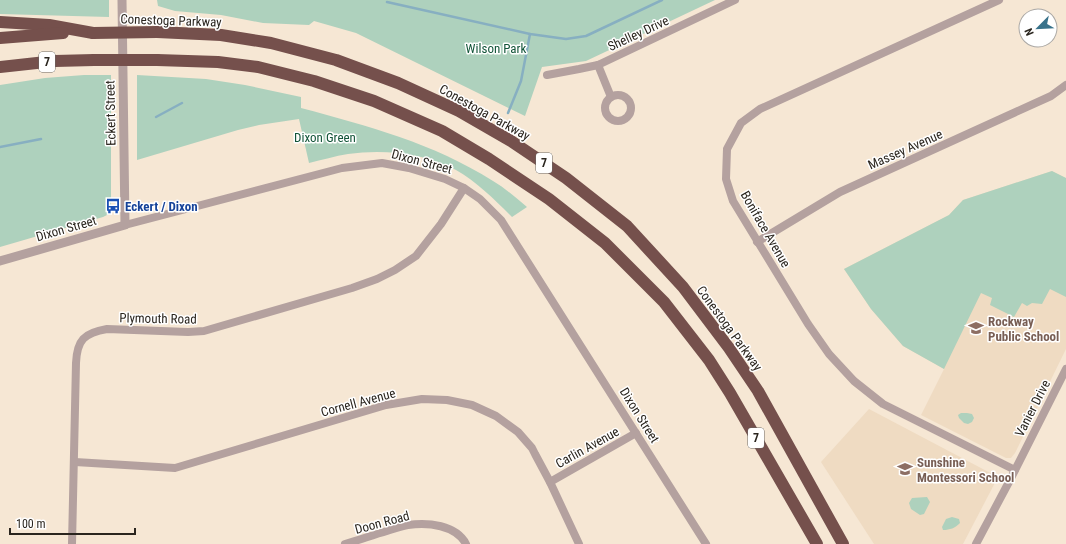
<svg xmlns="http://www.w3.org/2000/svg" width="1066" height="544" viewBox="0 0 1066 544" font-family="'Roboto Condensed',sans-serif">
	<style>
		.built { fill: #efdbc2 }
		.green { fill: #aed1bd }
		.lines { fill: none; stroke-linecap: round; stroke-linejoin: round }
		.stream { stroke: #87afc1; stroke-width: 2.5 }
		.minor { stroke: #b4a19f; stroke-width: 8 }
		.tertiary { stroke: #b4a19f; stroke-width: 9 }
		.motorway { stroke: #75504c; stroke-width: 12 }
		.motorway-bridge { stroke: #75504c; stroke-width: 12 }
		.labels { text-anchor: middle; stroke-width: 3; stroke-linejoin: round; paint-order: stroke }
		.shield { fill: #fff; stroke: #6a6662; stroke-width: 1 }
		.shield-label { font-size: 12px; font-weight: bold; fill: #2a251e }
		.street-label { font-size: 13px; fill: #2a251e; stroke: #fff }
		.park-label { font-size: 13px; fill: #125438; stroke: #fff }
		.transit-label { font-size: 13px; font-weight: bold; fill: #164399; stroke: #fff; text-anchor: start }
		.education-label { font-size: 13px; font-weight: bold; fill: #785e54; stroke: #fff; text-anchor: start }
	</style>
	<rect width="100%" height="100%" fill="#f6e7d4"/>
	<g class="built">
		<polygon points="1052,171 1066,178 1066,349 1015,453 1011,458 1006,458 921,415 944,369 903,346 871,309 844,269 949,215 963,200"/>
		<polygon points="869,409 998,477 963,544 874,544 821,462"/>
	</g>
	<g class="green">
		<polygon points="0,0 109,0 109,17 0,14"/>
		<polygon points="157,0 715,0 586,61 542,67 525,116 356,33 314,21 309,25 263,23 221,15 175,11 158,6"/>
		<polygon points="84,75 111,75 111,208 109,214 103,217 0,247 0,85 45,78"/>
		<path d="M137,75L206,79L245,85L301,97V108C368,126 433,143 493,181C505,188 516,198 527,207L512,217C495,200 477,182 456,170C424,153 384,149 348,154C335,156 322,160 309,163L299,119L259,125L238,130L137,160Z"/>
		<polygon points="1052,171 1066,178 1066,297 1050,289 1042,304 1032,303 1027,306 1022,303 1014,317 990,305 992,298 981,293 944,369 903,346 871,309 844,269 949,215 963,200"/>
		<polygon points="961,413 967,413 972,414 974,418 972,422 968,424 964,423 959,418 958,415"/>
		<polygon points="927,497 930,502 924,514 920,515 911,509 909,503 912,498"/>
		<path d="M952,517L959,519L960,523C955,528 950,530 943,530L942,527L946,519Z"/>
	</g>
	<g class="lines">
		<g class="stream">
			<polyline points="387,2 530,34 566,39 586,36 662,0"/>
			<polyline points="508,113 521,81 530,34"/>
			<polyline points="156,117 182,103"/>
			<polyline points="0,147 41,139"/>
		</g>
		<g class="minor">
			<polyline points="999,0 760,109 741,123 727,149 726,179 733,201 808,324 829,354 854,381 883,404 1015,470"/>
			<polyline points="598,65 611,97"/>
			<polyline points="547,75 579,69 598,65 735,0"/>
			<circle cx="618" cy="108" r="13"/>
			<polyline points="125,225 342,168 382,163 409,168 445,179 464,188 480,199 501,220 706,544"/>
			<polyline points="757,242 840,192 1051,96 1066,85"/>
			<polyline points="75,462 175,468 386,405 422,399 447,400 472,405 496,416 518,432 532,448 535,454 550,482 579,544"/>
			<polyline points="550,482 636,433"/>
			<path d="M72,544L76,363C77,340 84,333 107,329L188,332L204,331L352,288L377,279L395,270L416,256L441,224L464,188"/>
			<path d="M345,544C359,540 373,535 387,531C394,529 401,526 408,525C428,522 456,525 466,544"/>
			<polyline points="976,544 1010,480 1066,369"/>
		</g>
		<polyline class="tertiary" points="0,261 125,225 122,0"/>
		<g class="motorway">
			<polyline points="0,22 49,25 93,33"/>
			<polyline points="157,32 221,35 271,43 336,60 398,83 459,111 511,141 566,178 627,226 683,287 729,348 758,391 843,544"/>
			<polyline points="0,38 63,33"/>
			<polyline points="157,60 218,62 258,67 314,81 374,101 442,131 489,159 549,199 605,243 664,302 709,360 730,393 817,544"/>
			<polyline points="0,67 55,61 94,60"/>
		</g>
		<g class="motorway-bridge">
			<polyline points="93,33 157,32"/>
			<polyline points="94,60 157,60"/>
		</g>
	</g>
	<defs>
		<g id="bus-bare" transform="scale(1.2)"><path d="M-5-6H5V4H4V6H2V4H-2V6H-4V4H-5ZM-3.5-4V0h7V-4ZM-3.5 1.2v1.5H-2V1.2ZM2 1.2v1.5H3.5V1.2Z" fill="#1a4fb4" stroke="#fff" stroke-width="2.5" paint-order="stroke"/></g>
		<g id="school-bare" transform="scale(1.2)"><path d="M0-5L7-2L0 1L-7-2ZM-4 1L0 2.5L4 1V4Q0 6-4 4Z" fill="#8d6e63" stroke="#fff" stroke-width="2.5" paint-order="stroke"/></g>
	</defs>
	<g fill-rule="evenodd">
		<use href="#bus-bare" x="113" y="206"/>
		<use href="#school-bare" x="976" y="328"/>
		<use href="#school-bare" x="905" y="469"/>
	</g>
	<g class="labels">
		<g class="shield">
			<rect x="39" y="52" width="16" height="20" rx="3"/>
			<rect x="536" y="153" width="16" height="20" rx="3"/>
			<rect x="748" y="428" width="16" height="20" rx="3"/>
		</g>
		<g class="shield-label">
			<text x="47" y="66">7</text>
			<text x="544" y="167">7</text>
			<text x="756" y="442">7</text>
		</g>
		<g class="street-label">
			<text transform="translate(171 20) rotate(2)" y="5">Conestoga Parkway</text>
			<text transform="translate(638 33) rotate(-25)" y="5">Shelley Drive</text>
			<text transform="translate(485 112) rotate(29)" y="5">Conestoga Parkway</text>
			<text transform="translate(110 113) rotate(-91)" y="5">Eckert Street</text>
			<text transform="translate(905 149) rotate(-24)" y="5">Massey Avenue</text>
			<text transform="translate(422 161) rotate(15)" y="5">Dixon Street</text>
			<text transform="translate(66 228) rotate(-16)" y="5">Dixon Street</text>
			<text transform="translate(766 229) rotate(60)" y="5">Boniface Avenue</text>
			<text transform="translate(158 318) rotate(1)" y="5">Plymouth Road</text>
			<text transform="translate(730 328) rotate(54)" y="5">Conestoga Parkway</text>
			<text transform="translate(358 402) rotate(-15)" y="5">Cornell Avenue</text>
			<text transform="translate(1032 408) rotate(-63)" y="5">Vanier Drive</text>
			<text transform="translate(640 415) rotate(58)" y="5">Dixon Street</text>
			<text transform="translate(587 447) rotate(-29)" y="5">Carlin Avenue</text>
			<text transform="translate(382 522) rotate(-15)" y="5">Doon Road</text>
		</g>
		<g class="park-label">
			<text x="496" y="53">Wilson Park</text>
			<text x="325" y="142">Dixon Green</text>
		</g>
		<g class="transit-label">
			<text x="125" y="211">Eckert / Dixon</text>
		</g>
		<g class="education-label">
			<text x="988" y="326">Rockway<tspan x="988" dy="15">Public School</tspan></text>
			<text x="917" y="467">Sunshine<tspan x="917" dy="15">Montessori School</tspan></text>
		</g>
	</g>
	<g transform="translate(1038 28) rotate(246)"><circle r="19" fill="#ffffff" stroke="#aaa8a5"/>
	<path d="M0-3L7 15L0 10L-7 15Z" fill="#38728b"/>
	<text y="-6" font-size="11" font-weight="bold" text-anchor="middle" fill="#2a251e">N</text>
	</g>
	<path d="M10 528v6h125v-6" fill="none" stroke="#2a251e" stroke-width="2"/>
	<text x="16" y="528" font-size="12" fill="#2a251e" stroke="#ffffff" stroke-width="3" paint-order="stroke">100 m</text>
</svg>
